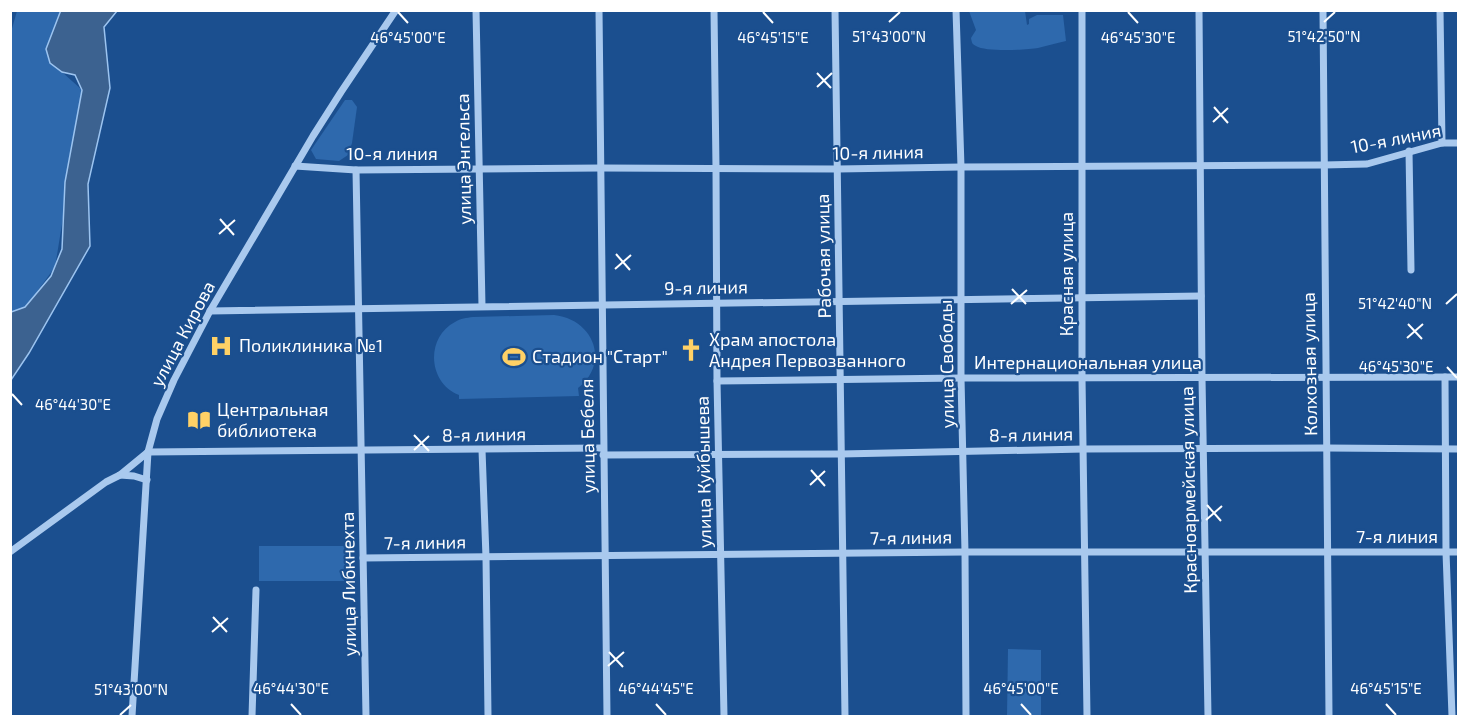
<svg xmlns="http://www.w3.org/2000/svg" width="1469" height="727" viewBox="0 0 1469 727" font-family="'Exo 2',sans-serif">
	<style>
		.green { fill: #2e69ad }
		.water { fill: #3c6290; stroke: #9cc4f0; stroke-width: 1.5 }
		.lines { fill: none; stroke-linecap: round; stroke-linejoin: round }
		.minor { stroke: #a9c9ee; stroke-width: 7 }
		.ticks { fill: none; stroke: #fff; stroke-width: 2 }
		.labels { text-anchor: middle; stroke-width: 4.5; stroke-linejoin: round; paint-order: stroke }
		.street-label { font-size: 18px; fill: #fff; stroke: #1b4f8f }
		.poi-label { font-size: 18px; fill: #fff; stroke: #1b4f8f; text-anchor: start }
		.ticks-label { font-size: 15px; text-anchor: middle; fill: #fff; stroke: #1b4f8f; stroke-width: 4.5; stroke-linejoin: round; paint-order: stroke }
	</style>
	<rect width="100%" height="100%" fill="#1b4f8f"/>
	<g class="green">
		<polygon points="17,11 65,11 62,72 82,90 68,164 64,212 55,267 25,308 10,312 11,32"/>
		<path d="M969,11H1025L1027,25L1029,24V19L1037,15H1063L1066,41C1056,43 1047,46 1038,48C1026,50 985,52 976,46C972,44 972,43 971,38L976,30Z"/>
		<polygon points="345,100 352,100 357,107 352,143 348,155 339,161 316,159 311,150"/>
		<path d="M554,315C593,319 611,362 578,388L579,396L459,399V395C428,383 425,338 455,322C461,318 466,318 473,317Z"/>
		<polygon points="259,546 346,546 345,581 259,581"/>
		<polygon points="1008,649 1041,650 1041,716 1007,716"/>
	</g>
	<polygon class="water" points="61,10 117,11 104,27 110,88 88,184 90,246 29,353 11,380 11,312 25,307 51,276 62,249 65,182 82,90 75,75 62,72 50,63 46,49"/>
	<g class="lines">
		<g class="minor">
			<polyline points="476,10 482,306"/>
			<polyline points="599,10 607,716"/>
			<polyline points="714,10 716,168 717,381 724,716"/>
			<polyline points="835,10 845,716"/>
			<polyline points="956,10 961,167 961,378 965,552 966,716"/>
			<polyline points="1082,10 1082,378 1087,716"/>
			<polyline points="1199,10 1202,378 1208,716"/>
			<polyline points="1323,10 1329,716"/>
			<polyline points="1440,10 1442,143"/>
			<polyline points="1409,151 1411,270"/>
			<polyline points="295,166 356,170 601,168 838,169 961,167 1324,165 1367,164 1442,143 1458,143"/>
			<polyline points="356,170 366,716"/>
			<polyline points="210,311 1201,296"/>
			<polyline points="1445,377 1446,552 1452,716"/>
			<polyline points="717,381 961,378 1458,377"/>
			<polyline points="482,450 486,557 488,716"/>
			<polyline points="148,452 603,448"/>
			<polyline points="603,455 841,454 1084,449 1326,448 1458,449"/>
			<polyline points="120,475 134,476 147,480"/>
			<polyline points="10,552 106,482 120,475 148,452"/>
			<polyline points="363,558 965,552 1458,552"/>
			<polyline points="132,716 148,452 157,419 174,380 210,311 313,136 341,92 396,10"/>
			<polyline points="252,716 256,590"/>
		</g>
	</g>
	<path class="ticks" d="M398,12L408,23M763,12L773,23M1128,12L1138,23M889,22L900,12M1324,22L1335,12M817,73L831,88M817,87L832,73M1214,107L1228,123M1213,122L1228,108M220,219L234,235M219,234L235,220M616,254L630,270M615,269L631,255M1012,289L1026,304M1011,304L1027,290M1446,304L1457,294M1408,324L1422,339M1407,338L1423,324M1447,367L1457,378M12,394L22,405M414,435L429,451M414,450L429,436M811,470L825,486M810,485L825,471M1207,505L1221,521M1206,520L1222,506M213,617L227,632M212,632L228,618M609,652L623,667M608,666L624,652M291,704L301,715M656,704L666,715M1021,704L1031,715M1386,704L1396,715M120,715L131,705"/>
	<defs>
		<g id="hospital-bare" transform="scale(1.8)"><path d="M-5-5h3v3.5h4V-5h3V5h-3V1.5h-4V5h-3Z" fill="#ffd166" stroke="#1b4f8f" stroke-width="2.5" paint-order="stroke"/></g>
		<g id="church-bare" transform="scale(1.8)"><path d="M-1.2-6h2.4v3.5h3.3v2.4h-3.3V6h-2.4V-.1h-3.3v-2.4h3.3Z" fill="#ffd166" stroke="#1b4f8f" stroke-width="2.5" paint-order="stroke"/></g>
		<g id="stadium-bare" transform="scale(1.8)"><path d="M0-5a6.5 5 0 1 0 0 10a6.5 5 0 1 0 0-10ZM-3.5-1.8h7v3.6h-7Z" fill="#ffd166" stroke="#1b4f8f" stroke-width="2.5" paint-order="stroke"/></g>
		<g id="library-bare" transform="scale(1.8)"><path d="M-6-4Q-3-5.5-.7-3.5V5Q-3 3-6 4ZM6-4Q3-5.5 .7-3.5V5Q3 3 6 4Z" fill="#ffd166" stroke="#1b4f8f" stroke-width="2.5" paint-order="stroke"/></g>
	</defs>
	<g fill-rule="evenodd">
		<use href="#hospital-bare" x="221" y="346"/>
		<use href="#church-bare" x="691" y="350"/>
		<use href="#stadium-bare" x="514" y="357"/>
		<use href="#library-bare" x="199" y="420"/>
	</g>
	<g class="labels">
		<g class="street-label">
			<text transform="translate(1396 139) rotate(-11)" y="6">10-я линия</text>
			<text transform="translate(878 153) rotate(-1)" y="6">10-я линия</text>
			<text x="392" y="160">10-я линия</text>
			<text transform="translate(464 159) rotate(-91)" y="6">улица Энгельса</text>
			<text transform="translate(824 256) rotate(-91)" y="6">Рабочая улица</text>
			<text transform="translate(1067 274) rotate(-90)" y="6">Красная улица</text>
			<text transform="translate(706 288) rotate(-1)" y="6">9-я линия</text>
			<text transform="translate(183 334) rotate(-62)" y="6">улица Кирова</text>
			<text x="1088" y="369">Интернациональная улица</text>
			<text transform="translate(947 364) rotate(-91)" y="6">улица Свободы</text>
			<text transform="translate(1310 364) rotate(-91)" y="6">Колхозная улица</text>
			<text transform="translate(484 435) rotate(-1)" y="6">8-я линия</text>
			<text transform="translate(1031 435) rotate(-1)" y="6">8-я линия</text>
			<text transform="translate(588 436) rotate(-91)" y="6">улица Бебеля</text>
			<text transform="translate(704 472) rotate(-91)" y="6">улица Куйбышева</text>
			<text transform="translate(1189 490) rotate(-91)" y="6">Красноармейская улица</text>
			<text x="1397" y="543">7-я линия</text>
			<text transform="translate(911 538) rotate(-1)" y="6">7-я линия</text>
			<text transform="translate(425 543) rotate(-1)" y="6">7-я линия</text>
			<text transform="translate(349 584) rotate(-91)" y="6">улица Либкнехта</text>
		</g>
		<g class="poi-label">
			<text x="709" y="346">Храм апостола<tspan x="709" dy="21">Андрея Первозванного</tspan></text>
			<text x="239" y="352">Поликлиника №1</text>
			<text x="532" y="363">Стадион "Старт"</text>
			<text x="217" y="416">Центральная<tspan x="217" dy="21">библиотека</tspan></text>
		</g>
	</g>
	<g class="ticks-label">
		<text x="889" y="42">51°43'00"N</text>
		<text x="1324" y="42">51°42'50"N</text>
		<text x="408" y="43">46°45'00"E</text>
		<text x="773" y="43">46°45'15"E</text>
		<text x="1138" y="43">46°45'30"E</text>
		<text x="1395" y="309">51°42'40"N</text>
		<text x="1396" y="372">46°45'30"E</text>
		<text x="73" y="410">46°44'30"E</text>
		<text x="291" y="694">46°44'30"E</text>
		<text x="656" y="694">46°44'45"E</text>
		<text x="1021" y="694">46°45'00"E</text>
		<text x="1386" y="694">46°45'15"E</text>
		<text x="131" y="695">51°43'00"N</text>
	</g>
	<rect width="1469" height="727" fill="none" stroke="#ffffff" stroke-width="24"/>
</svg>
